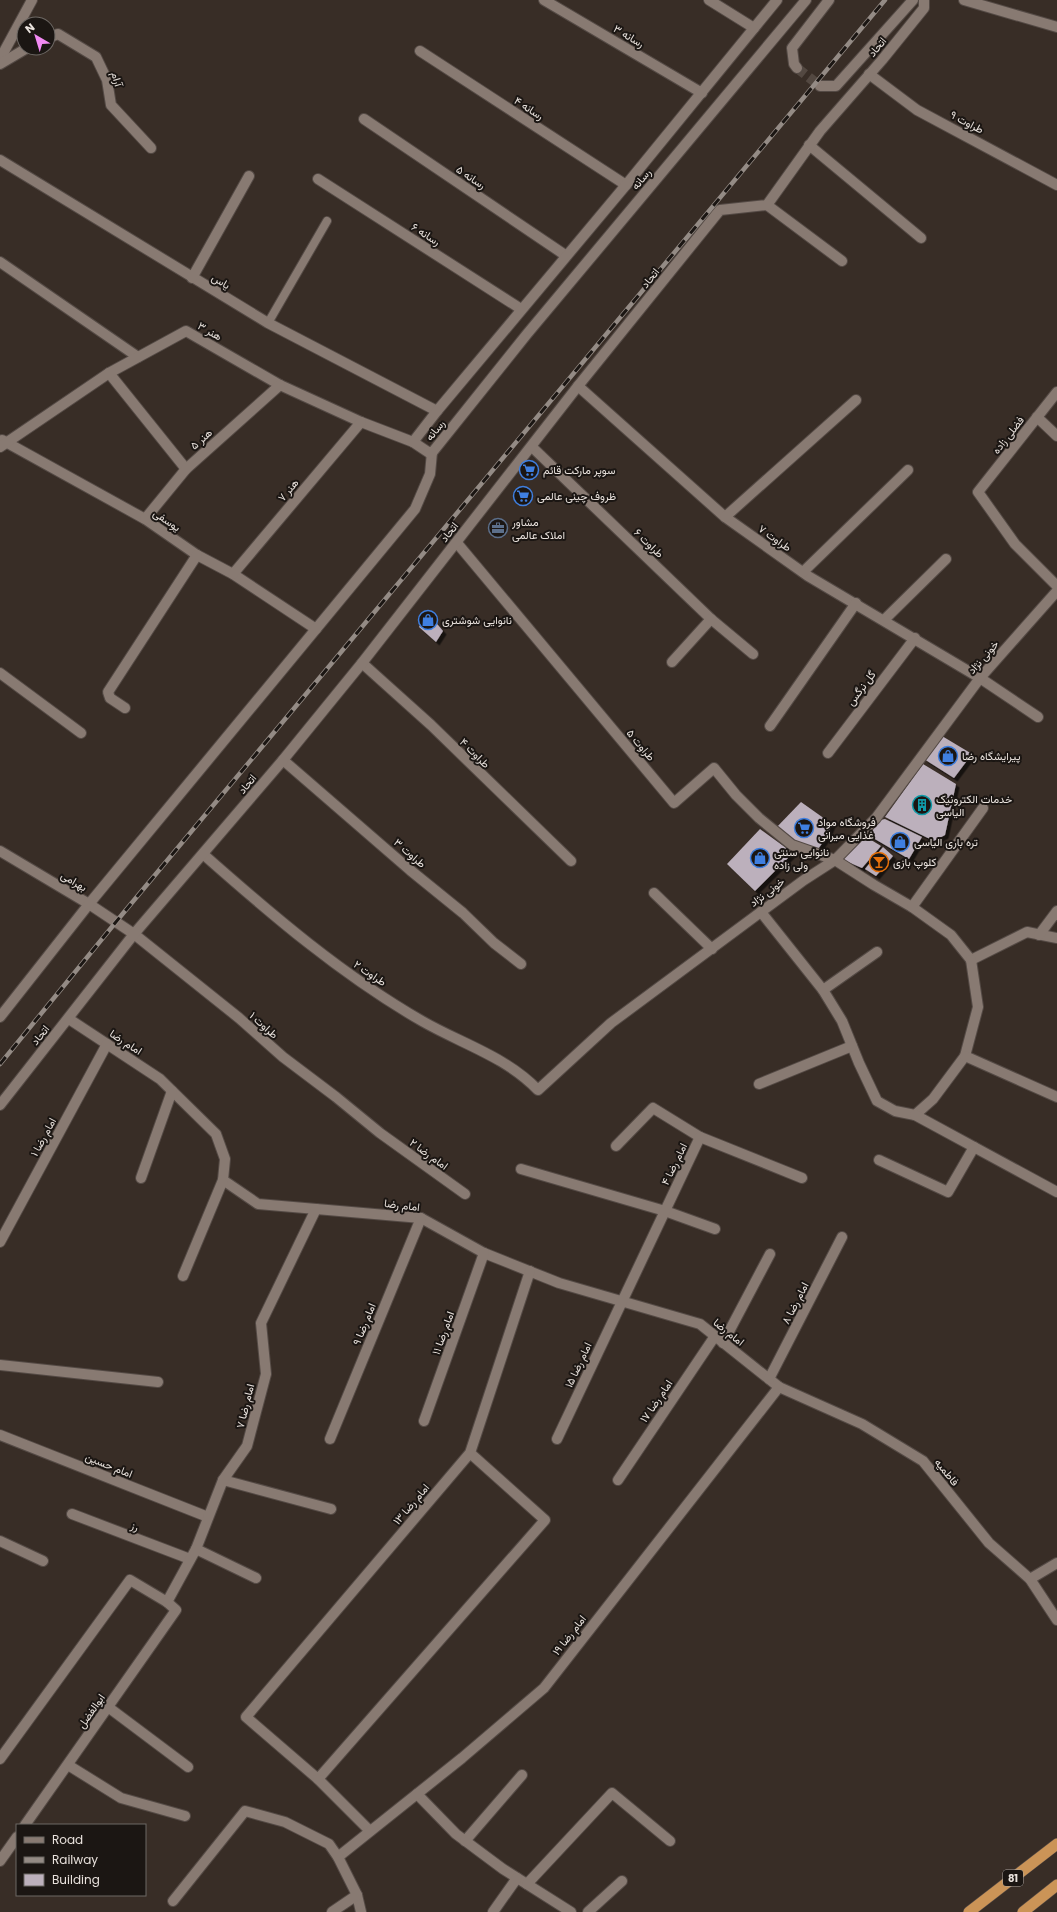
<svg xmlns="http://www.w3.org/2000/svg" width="1057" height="1912" viewBox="0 0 1057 1912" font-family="Poppins,Vazirmatn,sans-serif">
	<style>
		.building { fill: #bcb0bc; filter: url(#shadow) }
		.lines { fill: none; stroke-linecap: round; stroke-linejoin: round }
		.tertiary-tunnel { stroke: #534841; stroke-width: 10; stroke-dasharray: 10 5; stroke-linecap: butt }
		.service-casing { stroke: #544a45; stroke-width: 10 }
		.minor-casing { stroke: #544a45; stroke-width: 12 }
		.tertiary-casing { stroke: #544a45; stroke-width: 12 }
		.trunk-casing { stroke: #544a45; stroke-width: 12 }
		.service { stroke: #887a72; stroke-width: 8 }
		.minor { stroke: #887a72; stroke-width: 10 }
		.tertiary { stroke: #887a72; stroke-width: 10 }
		.trunk { stroke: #cb9457; stroke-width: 11 }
		.rail-casing { stroke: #948b85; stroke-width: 4.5 }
		.rail { stroke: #1b1613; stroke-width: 3; stroke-dasharray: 9; stroke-linecap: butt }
		.labels { text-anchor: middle; stroke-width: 4; stroke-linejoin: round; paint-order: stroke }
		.shield { fill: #1b1613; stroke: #aba5a0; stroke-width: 1 }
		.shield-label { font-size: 10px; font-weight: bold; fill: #e9e2dd }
		.street-label { font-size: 11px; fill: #e9e2dd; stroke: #1b1613 }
		.poi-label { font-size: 11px; fill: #e9e2dd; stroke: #1b1613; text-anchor: start }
	</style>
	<defs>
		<filter id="shadow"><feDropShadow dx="3.5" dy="3.5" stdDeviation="0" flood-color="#0009"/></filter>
	</defs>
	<rect width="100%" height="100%" fill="#382d26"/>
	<g class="building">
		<polygon points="427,612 443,631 436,642 419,627"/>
		<polygon points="942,736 972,754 954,778 924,759"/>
		<polygon points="923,764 956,784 945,835 934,841 885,817"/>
		<polygon points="801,802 832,824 826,838 818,849 792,845 774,830"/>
		<polygon points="885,819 922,837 909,859 868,835 880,820"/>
		<polygon points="760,829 793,853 755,891 727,864"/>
		<polygon points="863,835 881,846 862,868 841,859"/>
		<polygon points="883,847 893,856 876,876 865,869"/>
	</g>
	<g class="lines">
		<polyline class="tertiary-tunnel" points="797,68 820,86"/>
		<g class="service-casing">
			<polyline id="service" points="268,323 327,221"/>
		</g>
		<g class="minor-casing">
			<g id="minor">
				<polyline points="544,0 702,93"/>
				<polyline points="709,0 754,28"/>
				<polyline points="964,0 1057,27"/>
				<polyline points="48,38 58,34 96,57 107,80 111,105 151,148"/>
				<polyline points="420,51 626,185"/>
				<polyline points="0,59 32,0"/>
				<polyline points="0,64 27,48"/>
				<polyline points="869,74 917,110 1057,185"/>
				<polyline points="364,119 565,255"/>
				<polyline points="809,145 921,238"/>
				<polyline points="0,160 268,323 437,411"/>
				<polyline points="318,179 521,309"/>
				<polyline points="767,205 842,261"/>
				<polyline points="0,262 138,357"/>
				<polyline points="192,278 249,176"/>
				<polyline points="109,373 186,469"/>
				<polyline points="578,386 725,517 808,576 980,678 1038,717"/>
				<polyline points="1057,392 978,492 1015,544 1057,586"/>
				<polyline points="1037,417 1057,436"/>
				<polyline points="2,440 145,519 197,555 233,574 316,629"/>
				<polyline points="0,447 109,373 186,331 280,385 361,422 413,442"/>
				<polyline points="532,447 711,619 753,654"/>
				<polyline points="725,517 856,400"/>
				<polyline points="145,519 186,469 280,385"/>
				<polyline points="457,543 674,803 714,768 736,795 759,818 792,845 835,860 874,885 912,907 951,935 971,960 1027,932 1057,938"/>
				<polyline points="803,572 908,470"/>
				<polyline points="233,574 361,422"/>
				<polyline points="884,620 946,559"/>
				<polyline points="672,662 711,619"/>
				<polyline points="362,663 431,725 571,861"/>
				<polyline points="0,673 81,733"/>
				<polyline points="125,708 110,698 108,692 197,555"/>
				<polyline points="770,726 856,603"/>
				<polyline points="828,753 915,638"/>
				<polyline points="283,760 410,870 463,913 494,943 521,964"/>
				<polyline points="0,851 89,904 134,934 239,1018 283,1057 336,1097 380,1133 465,1194"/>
				<path d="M203,854C272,915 342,975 422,1021C462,1044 505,1056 538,1090L611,1023L804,880L835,860L876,818L980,678L1057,591"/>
				<polyline points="654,893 712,949"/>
				<polyline points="912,907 983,808"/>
				<polyline points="761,912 823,990"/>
				<polyline points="1039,935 1057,911"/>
				<polyline points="877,952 823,990 842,1021 859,1063 877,1101 895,1111 915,1115 933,1099 965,1056 978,1007 971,960"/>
				<polyline points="0,1017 89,904 415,509 430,474 432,452"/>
				<polyline points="69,1019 160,1079 216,1134 225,1159 223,1180 258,1204 421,1218 484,1253 559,1283 700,1324 779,1387 862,1424 923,1461 989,1543 1030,1579 1057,1620"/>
				<polyline points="965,1056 1057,1097"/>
				<polyline points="759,1084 852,1046"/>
				<polyline points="0,1105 134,934 283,760 362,663 578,386 720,210 767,205 820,131 882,60 924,8 924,0"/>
				<polyline points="915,1115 1057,1192"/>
				<polyline points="616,1146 653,1108 700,1137"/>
				<polyline points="879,1160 948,1192 974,1147"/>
				<polyline points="521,1169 665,1211 715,1229"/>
				<polyline points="141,1178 172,1091"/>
				<polyline points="0,1242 107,1044"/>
				<polyline points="183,1276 223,1180"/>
				<polyline points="723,1343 770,1254"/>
				<polyline points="0,1365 158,1382"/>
				<polyline points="769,1379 842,1237"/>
				<polyline points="424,1421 484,1253"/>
				<polyline points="0,1435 208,1517"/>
				<polyline points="330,1439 421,1218"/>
				<polyline points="557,1439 700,1137 802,1178"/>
				<polyline points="470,1453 545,1520 318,1779 246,1717 470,1453 530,1271"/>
				<polyline points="223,1480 331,1509"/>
				<polyline points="618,1480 715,1336"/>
				<polyline points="72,1514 190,1559"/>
				<polyline points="0,1541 43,1561"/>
				<polyline points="196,1549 256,1578"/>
				<polyline points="1030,1579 1057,1563"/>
				<polyline points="167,1602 196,1549 223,1480 247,1446 266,1374 261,1323 316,1209"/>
				<polyline points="108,1707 188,1767"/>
				<polyline points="0,1759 130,1580 167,1602 176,1610 25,1825"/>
				<polyline points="68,1765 121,1798 185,1816"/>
				<polyline points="318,1779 370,1831"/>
				<polyline points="417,1794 456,1834 503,1869 571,1912"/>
				<polyline points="465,1841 522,1775"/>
				<polyline points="338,1857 462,1758 544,1688 779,1387"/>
				<polyline points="0,1861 17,1837"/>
				<polyline points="527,1884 612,1793 670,1841"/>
				<polyline points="357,1895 361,1912"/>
				<polyline points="173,1901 245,1811 285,1822 329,1844 338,1857 357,1895 332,1912"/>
				<polyline points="493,1912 517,1878"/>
				<polyline points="588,1912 622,1881"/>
			</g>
		</g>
		<g class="tertiary-casing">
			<g id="tertiary">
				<polyline points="777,0 626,185 437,411 413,442 431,454 527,334 806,0"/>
				<polyline points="797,68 794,64 792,48 829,0"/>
				<polyline points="820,86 836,86 913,0"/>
			</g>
		</g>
		<g class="trunk-casing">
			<g id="trunk">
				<polyline points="969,1912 1057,1844"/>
				<polyline points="1023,1912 1057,1885"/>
			</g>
		</g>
		<use href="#service" class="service"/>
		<use href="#minor" class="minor"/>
		<use href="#tertiary" class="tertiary"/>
		<use href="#trunk" class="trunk"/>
		<g class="rail-casing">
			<polyline id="rail" points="0,1064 120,917 885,0"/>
		</g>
		<use href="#rail" class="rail"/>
	</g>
	<defs>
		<g id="supermarket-ring" transform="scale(1)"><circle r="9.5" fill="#1b1613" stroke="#3f7fe0" stroke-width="1.5"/><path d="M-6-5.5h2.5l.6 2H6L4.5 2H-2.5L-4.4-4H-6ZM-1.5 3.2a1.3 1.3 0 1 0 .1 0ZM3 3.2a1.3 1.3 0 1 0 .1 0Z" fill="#3f7fe0"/></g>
		<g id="office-ring" transform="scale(1)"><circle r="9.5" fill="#1b1613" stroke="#5c6f8a" stroke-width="1.5"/><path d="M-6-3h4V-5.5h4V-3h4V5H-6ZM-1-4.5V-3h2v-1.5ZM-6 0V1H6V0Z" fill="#5c6f8a"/></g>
		<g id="shop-ring" transform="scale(1)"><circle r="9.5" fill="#1b1613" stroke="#3f7fe0" stroke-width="1.5"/><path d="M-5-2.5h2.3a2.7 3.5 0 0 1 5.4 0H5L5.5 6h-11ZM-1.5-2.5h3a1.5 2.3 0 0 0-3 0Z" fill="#3f7fe0"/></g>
		<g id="building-ring" transform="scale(1)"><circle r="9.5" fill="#1b1613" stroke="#0f9aa8" stroke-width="1.5"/><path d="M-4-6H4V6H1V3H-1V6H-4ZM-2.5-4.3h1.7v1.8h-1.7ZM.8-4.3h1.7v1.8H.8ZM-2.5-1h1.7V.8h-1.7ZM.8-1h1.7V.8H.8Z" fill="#0f9aa8"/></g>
		<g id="bar-ring" transform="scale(1)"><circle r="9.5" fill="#1b1613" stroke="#e8710a" stroke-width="1.5"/><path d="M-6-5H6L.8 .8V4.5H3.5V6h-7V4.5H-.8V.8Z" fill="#e8710a"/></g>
	</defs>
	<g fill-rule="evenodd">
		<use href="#supermarket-ring" x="529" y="470"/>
		<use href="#supermarket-ring" x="523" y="496"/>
		<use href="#office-ring" x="498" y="528"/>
		<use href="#shop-ring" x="428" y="620"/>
		<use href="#shop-ring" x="948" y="756"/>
		<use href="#building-ring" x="922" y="805"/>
		<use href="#supermarket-ring" x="804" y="828"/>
		<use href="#shop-ring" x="900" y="842"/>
		<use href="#shop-ring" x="760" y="858"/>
		<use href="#bar-ring" x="879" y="862"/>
	</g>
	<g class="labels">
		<rect class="shield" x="1003" y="1870" width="20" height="16" rx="3"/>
		<g class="shield-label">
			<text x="1013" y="1882">81</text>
		</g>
		<g class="street-label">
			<text transform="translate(629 36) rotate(31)" y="4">رسانه ۳</text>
			<text transform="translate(877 47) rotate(-50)" y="4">اتحاد</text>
			<text transform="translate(117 79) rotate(74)" y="4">آرام</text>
			<text transform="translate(529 108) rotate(33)" y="4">رسانه ۴</text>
			<text transform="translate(967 122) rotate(28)" y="4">طراوت ۹</text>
			<text transform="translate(471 177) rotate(34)" y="4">رسانه ۵</text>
			<text transform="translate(641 179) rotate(-50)" y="4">رسانه</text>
			<text transform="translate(426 234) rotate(33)" y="4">رسانه ۶</text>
			<text transform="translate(650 278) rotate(-51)" y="4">اتحاد</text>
			<text transform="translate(221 281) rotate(31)" y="4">یاس</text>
			<text transform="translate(210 331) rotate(30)" y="4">هنر ۳</text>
			<text transform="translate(435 430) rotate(-51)" y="4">رسانه</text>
			<text transform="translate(1008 435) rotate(-52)" y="4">فضلی زاده</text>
			<text transform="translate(201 439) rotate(-42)" y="4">هنر ۵</text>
			<text transform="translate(288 490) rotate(-50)" y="4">هنر ۷</text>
			<text transform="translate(167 520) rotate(34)" y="4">یوسفی</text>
			<text transform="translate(449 532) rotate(-52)" y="4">اتحاد</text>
			<text transform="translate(775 538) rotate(35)" y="4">طراوت ۷</text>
			<text transform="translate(649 543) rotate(44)" y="4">طراوت ۶</text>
			<text transform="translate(983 657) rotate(-49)" y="4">خونی نژاد</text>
			<text transform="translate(861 688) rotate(-53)" y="4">گل نرگس</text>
			<text transform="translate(641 745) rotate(50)" y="4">طراوت ۵</text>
			<text transform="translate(475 753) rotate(45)" y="4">طراوت ۴</text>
			<text transform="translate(247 784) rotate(-50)" y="4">اتحاد</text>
			<text transform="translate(410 853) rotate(41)" y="4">طراوت ۳</text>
			<text transform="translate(74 881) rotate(31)" y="4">بهرامی</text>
			<text transform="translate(767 892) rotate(-37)" y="4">خونی نژاد</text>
			<text transform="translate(370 973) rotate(34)" y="4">طراوت ۲</text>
			<text transform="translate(264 1025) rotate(42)" y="4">طراوت ۱</text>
			<text transform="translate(40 1035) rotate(-51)" y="4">اتحاد</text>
			<text transform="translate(126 1042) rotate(33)" y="4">امام رضا</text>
			<text transform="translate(43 1137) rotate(-62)" y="4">امام رضا ۱</text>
			<text transform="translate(429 1154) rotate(36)" y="4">امام رضا ۲</text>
			<text transform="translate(674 1164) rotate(-64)" y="4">امام رضا ۴</text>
			<text transform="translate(402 1205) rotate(7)" y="4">امام رضا</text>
			<text transform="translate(795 1303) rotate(-63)" y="4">امام رضا ۸</text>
			<text transform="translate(364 1324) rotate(-68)" y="4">امام رضا ۹</text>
			<text transform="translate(729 1332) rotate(39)" y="4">امام رضا</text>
			<text transform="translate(443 1333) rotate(-70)" y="4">امام رضا ۱۱</text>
			<text transform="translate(578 1365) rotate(-65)" y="4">امام رضا ۱۵</text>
			<text transform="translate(656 1401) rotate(-56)" y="4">امام رضا ۱۷</text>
			<text transform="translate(245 1406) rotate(-76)" y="4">امام رضا ۷</text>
			<text transform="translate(109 1465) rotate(22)" y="4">امام حسین</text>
			<text transform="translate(947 1472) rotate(51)" y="4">فاطمیه</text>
			<text transform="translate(411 1504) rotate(-50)" y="4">امام رضا ۱۳</text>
			<text transform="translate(135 1526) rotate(21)" y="4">رز</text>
			<text transform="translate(569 1635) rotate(-52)" y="4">امام رضا ۱۹</text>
			<text transform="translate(91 1711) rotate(-55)" y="4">ابوالفضل</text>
		</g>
		<g class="poi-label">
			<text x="543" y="474">سوپر مارکت قائم</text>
			<text x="537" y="500">ظروف چینی عالمی</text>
			<text x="512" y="526">مشاور<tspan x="512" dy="13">املاک عالمی</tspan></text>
			<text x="442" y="624">نانوایی شوشتری</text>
			<text x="962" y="760">پیرایشگاه رضا</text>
			<text x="936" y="803">خدمات الکترونیک<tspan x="936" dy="13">الیاسی</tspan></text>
			<text x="818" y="826">فروشگاه مواد<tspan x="818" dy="13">غذایی میرانی</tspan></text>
			<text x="914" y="846">تره باری الیاسی</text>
			<text x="774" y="856">نانوایی سنتی<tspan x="774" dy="13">ولی زاده</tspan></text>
			<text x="893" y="866">کلوپ بازی</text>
		</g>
	</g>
	<rect x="16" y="1824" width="130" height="72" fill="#1b1613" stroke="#6d6864"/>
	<rect x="24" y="1837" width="20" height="6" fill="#887a72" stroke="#6d6864"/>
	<text x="52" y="1844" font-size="12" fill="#e9e2dd">Road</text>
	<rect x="24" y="1857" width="20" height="6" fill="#948b85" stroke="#6d6864"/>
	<text x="52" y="1864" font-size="12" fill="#e9e2dd">Railway</text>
	<rect x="24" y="1874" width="20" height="12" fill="#bcb0bc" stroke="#6d6864"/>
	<text x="52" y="1884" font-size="12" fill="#e9e2dd">Building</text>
	<g transform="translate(36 36) rotate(322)"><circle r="19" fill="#1b1613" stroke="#6d6864"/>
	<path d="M0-3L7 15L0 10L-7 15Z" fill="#f28af3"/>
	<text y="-6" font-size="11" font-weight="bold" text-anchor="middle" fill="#e9e2dd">N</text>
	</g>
</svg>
